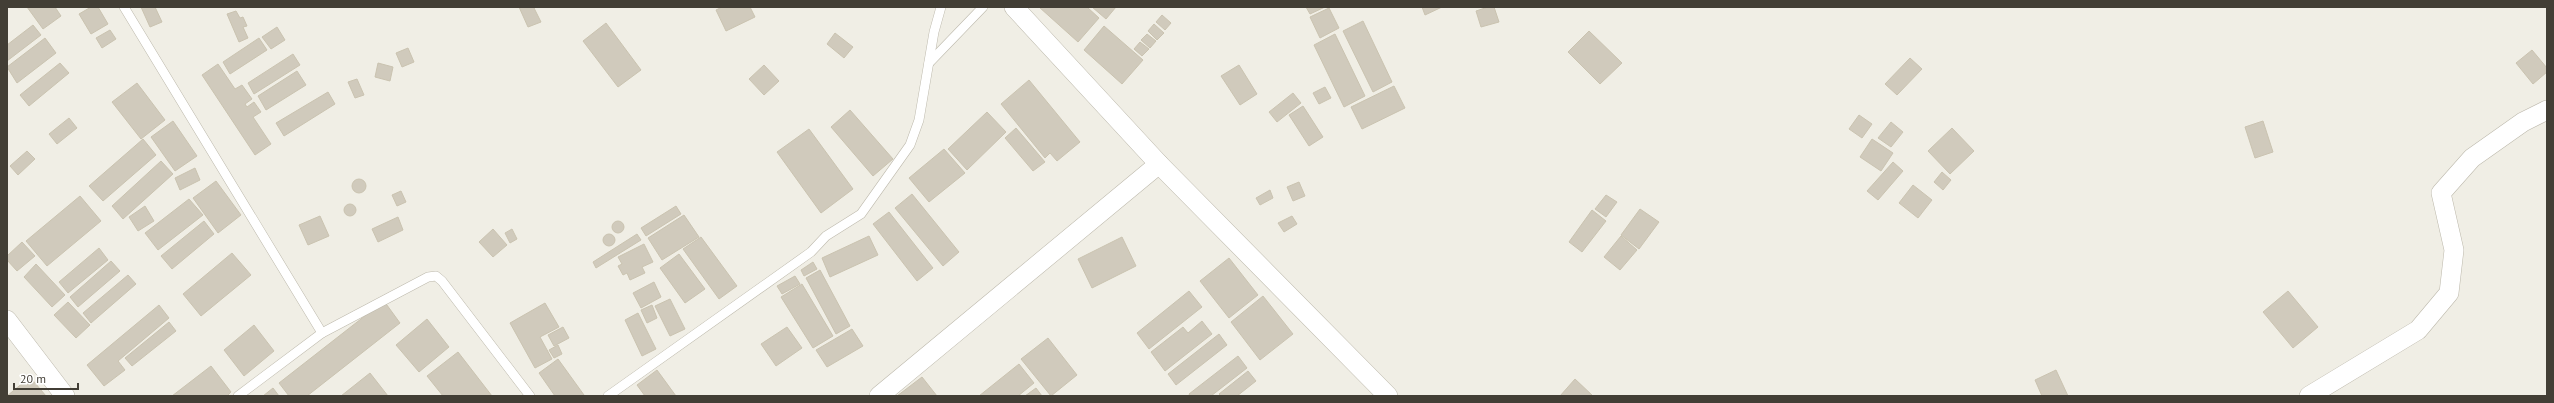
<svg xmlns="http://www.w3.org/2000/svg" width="2554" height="403" viewBox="0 0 2554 403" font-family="'PT Sans',sans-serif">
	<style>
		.building { fill: #d0cabc; stroke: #cac3b0 }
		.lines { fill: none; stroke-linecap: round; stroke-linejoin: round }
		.lane-casing { stroke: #bdb9ac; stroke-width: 10 }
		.street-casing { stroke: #bdb9ac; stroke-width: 20 }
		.lane { stroke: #fff; stroke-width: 9 }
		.street { stroke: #fff; stroke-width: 19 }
	</style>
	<rect width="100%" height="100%" fill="#f0eee5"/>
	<g class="building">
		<polygon points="27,7 55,7 61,16 43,29"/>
		<polygon points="91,7 98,7 108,24 91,34 79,14"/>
		<polygon points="141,7 155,7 162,22 150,27"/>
		<polygon points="519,7 537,7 534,8 541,22 528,27"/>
		<polygon points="722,7 750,7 755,17 726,31 716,10"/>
		<polygon points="1039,7 1087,7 1099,18 1078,42"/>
		<polygon points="1092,7 1116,7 1106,19"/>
		<polygon points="1306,7 1325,7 1310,14"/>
		<polygon points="1422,7 1442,7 1425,15"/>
		<polygon points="1488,7 1494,7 1499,22 1481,27 1476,11"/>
		<polygon points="1329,8 1339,28 1320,38 1310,17"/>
		<polygon points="236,11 240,18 243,17 247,26 243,27 248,38 239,42 227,14"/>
		<polygon points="1162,15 1171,23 1165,30 1156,22"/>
		<polygon points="1363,21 1392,82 1373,92 1343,31"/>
		<polygon points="606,23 641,70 618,87 583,41"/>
		<polygon points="1154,24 1164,33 1157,40 1148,31"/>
		<polygon points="33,25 41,35 7,61 7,45"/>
		<polygon points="1104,26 1143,60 1122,84 1084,50"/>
		<polygon points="277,27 285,40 271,49 262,37"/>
		<polygon points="110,30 116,39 102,48 96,38"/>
		<polygon points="1589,31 1622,63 1600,84 1568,52"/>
		<polygon points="835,33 853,47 844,58 827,44"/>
		<polygon points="1147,34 1156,41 1150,48 1141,40"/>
		<polygon points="1335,34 1365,96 1344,107 1314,45"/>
		<polygon points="45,38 56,53 17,83 7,67"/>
		<polygon points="259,38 267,50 230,74 223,62"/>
		<polygon points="1140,42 1149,49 1142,56 1134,49"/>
		<polygon points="408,48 414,62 402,67 396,53"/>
		<polygon points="2532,50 2547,68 2547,72 2533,84 2516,63"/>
		<polygon points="293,54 300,65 254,94 248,83"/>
		<polygon points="1910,58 1922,69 1897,95 1885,84"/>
		<polygon points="60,63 69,73 29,106 20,95"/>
		<polygon points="378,63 393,67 390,81 375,77"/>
		<polygon points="218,64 235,89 242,85 252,99 245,104 247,107 254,102 261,112 253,117 271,144 255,155 202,75"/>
		<polygon points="764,65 779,81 764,95 749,79"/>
		<polygon points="1239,65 1257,94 1240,105 1221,76"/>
		<polygon points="297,71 306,85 266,110 258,96"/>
		<polygon points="357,79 364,95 355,98 348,82"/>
		<polygon points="1029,80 1080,142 1057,161 1050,153 1045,158 1001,104"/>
		<polygon points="137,83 165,120 141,139 112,102"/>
		<polygon points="1394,86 1405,108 1362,129 1351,107"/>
		<polygon points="1325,87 1331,98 1319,104 1313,93"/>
		<polygon points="328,92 335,104 284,136 276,123"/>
		<polygon points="1293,93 1301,103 1277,122 1269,112"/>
		<polygon points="1303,106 1323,137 1309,146 1289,115"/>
		<polygon points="850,110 893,159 873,176 831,127"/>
		<polygon points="987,112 1006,132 967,170 948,149"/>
		<polygon points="1859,115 1872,124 1862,138 1849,129"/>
		<polygon points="69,118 77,128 57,144 49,134"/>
		<polygon points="173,121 197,156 175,171 151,137"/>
		<polygon points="2263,121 2273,152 2255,158 2245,127"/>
		<polygon points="1891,122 1903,132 1891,147 1878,138"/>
		<polygon points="1016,128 1045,162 1033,171 1005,138"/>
		<polygon points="1952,128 1974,151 1950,174 1928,151"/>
		<polygon points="809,129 853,189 821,213 777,152"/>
		<polygon points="143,139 156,155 103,201 89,186"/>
		<polygon points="1872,139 1893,153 1881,171 1860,157"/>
		<polygon points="944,149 965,173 929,202 909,178"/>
		<polygon points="27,151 35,159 18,175 10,166"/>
		<polygon points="161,161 173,174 123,219 112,206"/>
		<polygon points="1893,162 1903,171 1878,200 1867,191"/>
		<polygon points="195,168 200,180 180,190 175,178"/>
		<polygon points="1942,172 1951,180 1943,190 1934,182"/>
		<circle cx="359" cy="186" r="7"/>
		<polygon points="216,181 241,215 218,233 193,198"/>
		<polygon points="1299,182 1305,196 1293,201 1287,187"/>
		<polygon points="1913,185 1932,200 1918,218 1899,203"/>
		<polygon points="1270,190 1273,198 1260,205 1256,198"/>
		<polygon points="401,191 406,202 397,206 392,195"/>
		<polygon points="912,194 959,252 943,266 895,208"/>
		<polygon points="1606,195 1617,202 1606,217 1595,209"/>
		<polygon points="80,196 101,221 47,266 26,241"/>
		<polygon points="189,199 203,215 158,250 145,233"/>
		<circle cx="350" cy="210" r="6"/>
		<polygon points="145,206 154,221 138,231 129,217"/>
		<polygon points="676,206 681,214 646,236 641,228"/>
		<polygon points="1640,209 1659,222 1639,249 1621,235"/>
		<polygon points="1592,210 1606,221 1582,252 1569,242"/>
		<polygon points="889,212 933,268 917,281 873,224"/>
		<polygon points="684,215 699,237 662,260 648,238"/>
		<polygon points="320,216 329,236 308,245 299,225"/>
		<polygon points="1292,216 1297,224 1284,232 1278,223"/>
		<polygon points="398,217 403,230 378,242 372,229"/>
		<circle cx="618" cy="227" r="6"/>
		<polygon points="204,221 214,234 172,269 161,256"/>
		<polygon points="493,229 507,245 493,257 479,242"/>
		<polygon points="512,229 517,239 510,243 505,233"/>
		<circle cx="609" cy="240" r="6"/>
		<polygon points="637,234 641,240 596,268 593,262"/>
		<polygon points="869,236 878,255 830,277 822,258"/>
		<polygon points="1621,236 1637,250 1620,270 1604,257"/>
		<polygon points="701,237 737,286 719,299 683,249"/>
		<polygon points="1122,237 1136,266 1092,288 1078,259"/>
		<polygon points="22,242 35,256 17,271 7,260 7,256"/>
		<polygon points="644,244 653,262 642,267 645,273 630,280 627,273 623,275 618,266 622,264 618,257"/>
		<polygon points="99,248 108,260 68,293 59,282"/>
		<polygon points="232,253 251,275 201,316 183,294"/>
		<polygon points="679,254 705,289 685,303 660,268"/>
		<polygon points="1229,258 1258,295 1229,318 1200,281"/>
		<polygon points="111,261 120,271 78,307 70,297"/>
		<polygon points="813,262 817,269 804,276 801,270"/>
		<polygon points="36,264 65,295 52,307 24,277"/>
		<polygon points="820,270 850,326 836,334 806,278"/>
		<polygon points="128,275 136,284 91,323 83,313"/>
		<polygon points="795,276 800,284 782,294 777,286"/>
		<polygon points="654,282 661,297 641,308 633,293"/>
		<polygon points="802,284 833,336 813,348 781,297"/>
		<polygon points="1189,291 1202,307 1149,349 1137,333"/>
		<polygon points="2288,291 2318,327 2293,348 2263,312"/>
		<polygon points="1263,296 1293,334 1260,360 1231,322"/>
		<polygon points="670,299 685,329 670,336 655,306"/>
		<polygon points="384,301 400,323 307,396 289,396 279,383"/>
		<polygon points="68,302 90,325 76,338 54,315"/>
		<polygon points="545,303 559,327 540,337 552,359 535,368 510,323"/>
		<polygon points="159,305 169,318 118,361 125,370 104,386 87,365"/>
		<polygon points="652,305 657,318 647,323 641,310"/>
		<polygon points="638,313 656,349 642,356 625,320"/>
		<polygon points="427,319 449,347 419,372 396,345"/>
		<polygon points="1202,321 1212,334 1165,371 1151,352 1183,327 1188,333"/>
		<polygon points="169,322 176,331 132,366 125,358"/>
		<polygon points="254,325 274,351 244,376 224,350"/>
		<polygon points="563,327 569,338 554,346 548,335"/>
		<polygon points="787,327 802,348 776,366 761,344"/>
		<polygon points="852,329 863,346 827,367 816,350"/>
		<polygon points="1219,334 1227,345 1176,385 1168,374"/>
		<polygon points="1048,338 1077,375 1051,396 1021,359"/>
		<polygon points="558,345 562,354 554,358 549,350"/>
		<polygon points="458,352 492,396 443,396 427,376"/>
		<polygon points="1238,356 1247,368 1211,396 1190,396 1189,394"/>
		<polygon points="558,359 584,395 583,396 555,396 539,373"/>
		<polygon points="1019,364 1034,383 1018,396 979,396"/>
		<polygon points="211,366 231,392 227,396 172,396"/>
		<polygon points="657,370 676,396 645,396 637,385"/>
		<polygon points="2056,370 2068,396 2042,396 2035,380"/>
		<polygon points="1248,371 1256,381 1237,396 1221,396 1219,394"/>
		<polygon points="370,373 388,396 341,396"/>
		<polygon points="30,377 46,396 7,396"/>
		<polygon points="922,377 937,396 897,396"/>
		<polygon points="1575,379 1593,396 1560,396"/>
		<polygon points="273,388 279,396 263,396"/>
		<polygon points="1036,388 1042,396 1025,396"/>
	</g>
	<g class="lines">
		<g class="lane-casing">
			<g id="lane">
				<polyline points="124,7 322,333"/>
				<polyline points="929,63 983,7"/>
				<polyline points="238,396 322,333 428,277 436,276 442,281 530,396"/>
				<polyline points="608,396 811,252 826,236 861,214 910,145 919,120 934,32 941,7"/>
			</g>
		</g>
		<g class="street-casing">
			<g id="street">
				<polyline points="1014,7 1159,164 1388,396"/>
				<polyline points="7,320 65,396"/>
				<polyline points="879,396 1159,164"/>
				<polyline points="2309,396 2418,330 2449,293 2454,250 2441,193 2472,158 2523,122 2547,110"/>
			</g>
		</g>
		<use href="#lane" class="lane"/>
		<use href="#street" class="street"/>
	</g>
	<rect width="2554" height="403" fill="none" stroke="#423e35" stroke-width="16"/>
	<path d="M14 383v6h64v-6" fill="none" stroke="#423e35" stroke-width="2"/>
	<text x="20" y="383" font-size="12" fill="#423e35" stroke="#ffffff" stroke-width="3" paint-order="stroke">20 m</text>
</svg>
